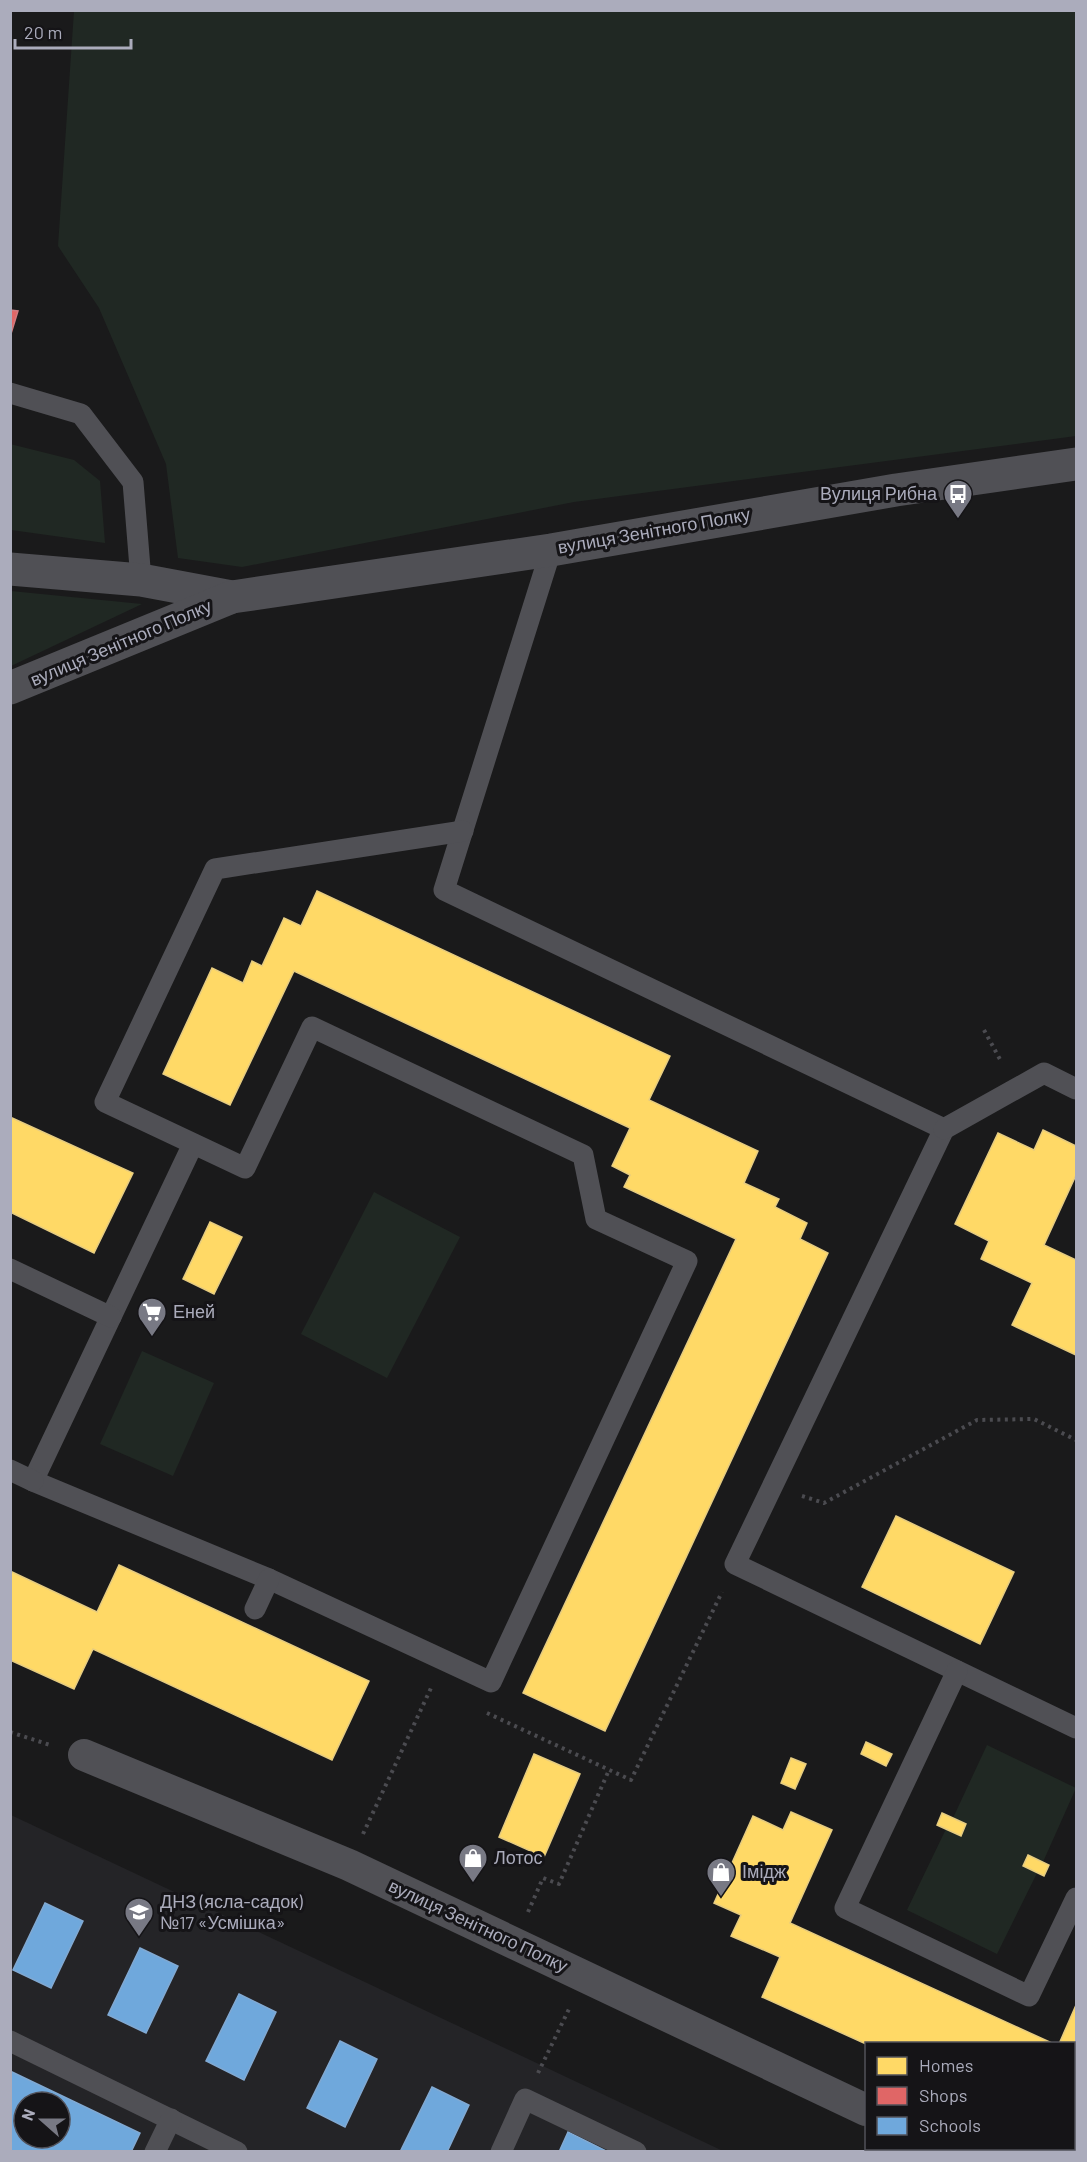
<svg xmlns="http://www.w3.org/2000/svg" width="1087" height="2162" viewBox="0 0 1087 2162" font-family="Barlow,sans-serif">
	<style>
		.built { fill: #242427; fill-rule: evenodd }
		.green { fill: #202823 }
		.homes { fill: #ffd966; stroke: #e6cc80; stroke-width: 1.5 }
		.shops { fill: #e06666; stroke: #d07b80; stroke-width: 1.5 }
		.schools { fill: #6fa8dc; stroke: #81a9d2; stroke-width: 1.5; fill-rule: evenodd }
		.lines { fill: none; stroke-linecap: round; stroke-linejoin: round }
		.path { stroke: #4b4b50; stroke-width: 4; stroke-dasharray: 3 4.5; stroke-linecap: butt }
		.service { stroke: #505055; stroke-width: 21 }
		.pedestrian { stroke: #505055; stroke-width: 32 }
		.tertiary { stroke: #505055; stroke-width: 33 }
		.labels { text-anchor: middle; stroke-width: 6; stroke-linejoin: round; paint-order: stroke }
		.poi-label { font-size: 18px; fill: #abacbc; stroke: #151417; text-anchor: start }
		.street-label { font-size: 18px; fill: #abacbc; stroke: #151417 }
	</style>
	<rect width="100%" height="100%" fill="#1a1a1b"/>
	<path class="built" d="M11,1815L723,2151L11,2152ZM24,2102H60V2138H24Z"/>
	<g class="green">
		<polygon points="74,11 1076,11 1076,436 574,502 242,567 178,558 166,464 99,308 58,246"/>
		<polygon points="10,444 74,460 100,481 105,543 11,530"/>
		<polygon points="11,591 142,604 11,666"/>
		<polygon points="374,1192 460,1237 387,1378 301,1334"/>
		<polygon points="142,1351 214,1383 173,1476 100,1444"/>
		<polygon points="987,1745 1076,1788 1043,1862 1027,1855 1023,1866 1037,1873 997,1954 907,1910 946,1829 965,1824 953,1818"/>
	</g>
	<g class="homes">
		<polygon points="317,891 670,1056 649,1100 758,1151 744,1183 779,1199 775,1207 807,1223 800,1239 828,1253 605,1731 523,1693 736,1239 624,1187 630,1175 612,1166 630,1128 294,971 230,1105 163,1074 212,968 243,983 252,961 262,966 284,918 301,926"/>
		<polygon points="10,1117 133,1173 94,1253 10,1212"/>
		<polygon points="1043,1130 1076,1146 1076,1175 1044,1245 1076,1260 1076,1355 1012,1325 1032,1283 981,1259 989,1241 955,1224 998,1133 1034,1150"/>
		<polygon points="210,1222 242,1237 214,1294 183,1279"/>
		<polygon points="896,1516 1014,1572 980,1644 862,1587"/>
		<polygon points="119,1565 369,1681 332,1760 93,1649 74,1689 10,1660 10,1571 97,1612"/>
		<polygon points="866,1742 892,1754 886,1766 861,1754"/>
		<polygon points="534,1754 580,1774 544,1857 499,1837"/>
		<polygon points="791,1758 806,1764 795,1789 781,1783"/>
		<polygon points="791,1812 832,1830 790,1923 1054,2044 866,2044 762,1997 780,1957 731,1936 741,1915 714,1903 753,1816 783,1830"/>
		<polygon points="942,1813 966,1824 961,1836 937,1825"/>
		<polygon points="1028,1855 1049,1865 1044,1876 1023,1866"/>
		<polygon points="1076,2005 1076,2100 1074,2098 1074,2044 1059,2044"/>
	</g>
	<polygon class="shops" points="10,310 18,311 10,337"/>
	<g class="schools">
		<polygon points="45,1903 83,1921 51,1988 13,1970"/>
		<polygon points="140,1948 178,1966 146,2033 108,2015"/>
		<polygon points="239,1994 276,2012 244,2080 206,2061"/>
		<polygon points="340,2041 377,2059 345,2127 307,2108"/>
		<path d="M10,2071L140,2133L131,2152H10ZM24,2102H60V2138H24Z"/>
		<polygon points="432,2087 469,2105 447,2152 400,2152"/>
		<polygon points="568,2132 608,2152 559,2152"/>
	</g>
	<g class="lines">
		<g class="path">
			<polyline points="984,1030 1002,1063"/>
			<polyline points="802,1496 824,1503 977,1420 1034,1419 1076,1440"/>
			<polyline points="487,1713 631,1780 722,1592"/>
			<polyline points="10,1732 50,1745"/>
			<polyline points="363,1834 431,1688"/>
			<polyline points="528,1912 543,1878 559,1884 609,1770"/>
			<polyline points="538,2073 569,2009"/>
		</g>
		<g class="service">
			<polyline points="10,393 81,414 133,482 141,580"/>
			<polyline points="551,550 444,890 944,1129 735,1564 1076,1728"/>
			<polyline points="944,1129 1044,1073 1076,1089"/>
			<polyline points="193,1144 33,1481 269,1579 491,1682 687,1261 596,1219 583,1155 312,1027 245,1168 105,1102 215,869 463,831"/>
			<polyline points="10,1269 111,1317"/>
			<polyline points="10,1470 33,1481"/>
			<polyline points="255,1609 269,1579"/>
			<polyline points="957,1671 845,1908 1029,1996 1076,1898"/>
			<polyline points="10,2041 237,2152"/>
			<polyline points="155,2152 171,2119"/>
			<polyline points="501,2152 525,2099 636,2152"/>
		</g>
		<g class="pedestrian">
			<polyline points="84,1755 349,1865 866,2110"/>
			<polyline points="949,2148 955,2152"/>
		</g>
		<g class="tertiary">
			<polyline points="10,569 141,580 232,597"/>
			<polyline points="10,688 232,597 551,550 896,490 1076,464"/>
		</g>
	</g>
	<defs>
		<g id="bus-pin" transform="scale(1.5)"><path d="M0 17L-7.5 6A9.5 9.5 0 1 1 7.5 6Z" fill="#787984" stroke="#151417"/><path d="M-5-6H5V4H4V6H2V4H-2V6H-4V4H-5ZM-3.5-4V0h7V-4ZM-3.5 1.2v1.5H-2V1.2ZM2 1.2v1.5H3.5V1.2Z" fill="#fff"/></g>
		<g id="supermarket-pin" transform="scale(1.5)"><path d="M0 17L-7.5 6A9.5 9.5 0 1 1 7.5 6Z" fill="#787984" stroke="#151417"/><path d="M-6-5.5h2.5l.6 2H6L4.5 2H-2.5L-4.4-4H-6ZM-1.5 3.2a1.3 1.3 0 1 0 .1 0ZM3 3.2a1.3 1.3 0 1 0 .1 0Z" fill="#fff"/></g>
		<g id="shop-pin" transform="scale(1.5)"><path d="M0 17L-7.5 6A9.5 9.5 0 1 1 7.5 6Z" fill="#787984" stroke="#151417"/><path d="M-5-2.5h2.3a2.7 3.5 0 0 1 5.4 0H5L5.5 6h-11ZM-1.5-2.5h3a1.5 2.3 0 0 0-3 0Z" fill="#fff"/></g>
		<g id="school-pin" transform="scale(1.5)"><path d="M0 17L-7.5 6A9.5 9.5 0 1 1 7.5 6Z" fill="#787984" stroke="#151417"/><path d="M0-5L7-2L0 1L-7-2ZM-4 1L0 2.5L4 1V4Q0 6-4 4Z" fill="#fff"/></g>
	</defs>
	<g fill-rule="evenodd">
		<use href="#bus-pin" x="958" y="494"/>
		<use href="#supermarket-pin" x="152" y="1312"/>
		<use href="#shop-pin" x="473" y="1858"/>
		<use href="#shop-pin" x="721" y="1872"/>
		<use href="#school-pin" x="139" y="1912"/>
	</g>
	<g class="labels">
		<g class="poi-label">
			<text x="937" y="500" text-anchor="end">Вулиця Рибна</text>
			<text x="173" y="1318">Еней</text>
			<text x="494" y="1864">Лотос</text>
			<text x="742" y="1878">Імідж</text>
			<text x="160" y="1908">ДНЗ (ясла-садок)<tspan x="160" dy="21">№17 «Усмішка»</tspan></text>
		</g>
		<g class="street-label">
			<text transform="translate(654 531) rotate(-10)" y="6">вулиця Зенітного Полку</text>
			<text transform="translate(121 643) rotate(-23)" y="6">вулиця Зенітного Полку</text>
			<text transform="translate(478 1926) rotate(25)" y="6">вулиця Зенітного Полку</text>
		</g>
	</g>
	<rect width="1087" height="2162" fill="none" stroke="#abacbc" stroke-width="24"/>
	<rect x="865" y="2042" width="210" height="108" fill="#151417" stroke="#515159" stroke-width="1.5"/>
	<rect x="877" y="2057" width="30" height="18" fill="#ffd966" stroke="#515159" stroke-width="1.5"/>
	<text x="919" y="2072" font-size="18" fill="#abacbc">Homes</text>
	<rect x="877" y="2087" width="30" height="18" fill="#e06666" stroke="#515159" stroke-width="1.5"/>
	<text x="919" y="2102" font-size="18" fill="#abacbc">Shops</text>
	<rect x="877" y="2117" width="30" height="18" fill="#6fa8dc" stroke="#515159" stroke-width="1.5"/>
	<text x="919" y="2132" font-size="18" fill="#abacbc">Schools</text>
	<g transform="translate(42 2120) rotate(291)"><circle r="28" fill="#151417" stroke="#515159" stroke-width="1.5"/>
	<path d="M0-4.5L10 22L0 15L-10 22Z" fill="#787984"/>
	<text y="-9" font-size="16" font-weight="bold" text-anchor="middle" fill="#abacbc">N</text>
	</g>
	<path d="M15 39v9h116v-9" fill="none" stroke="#abacbc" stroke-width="3"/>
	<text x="24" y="39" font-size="18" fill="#abacbc" stroke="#151417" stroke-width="4.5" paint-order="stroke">20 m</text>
</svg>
